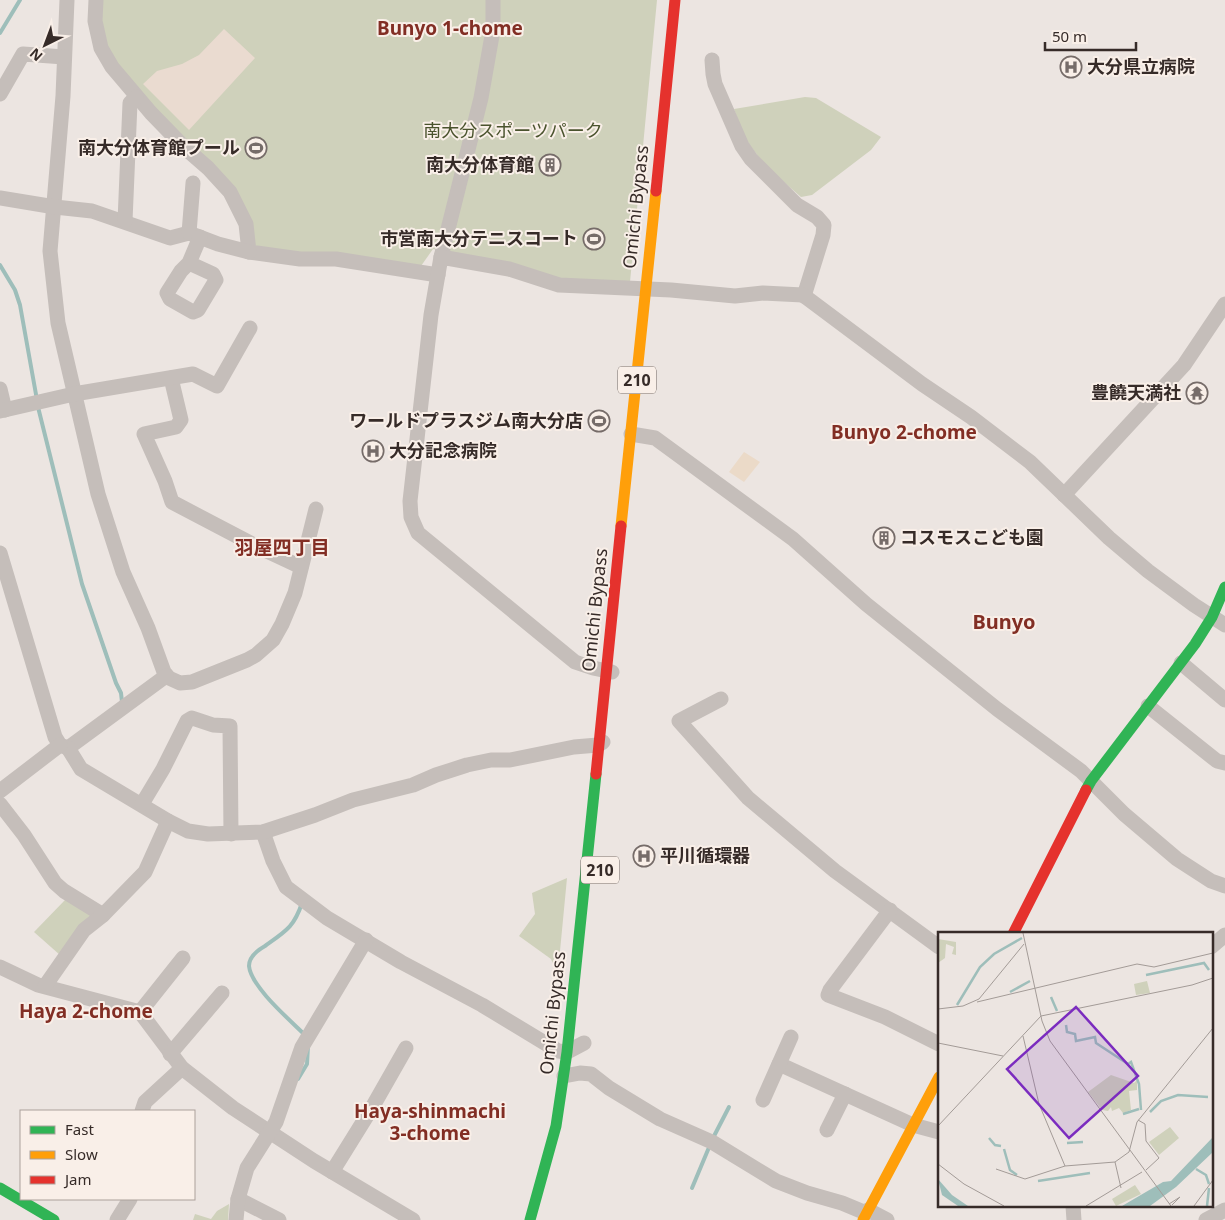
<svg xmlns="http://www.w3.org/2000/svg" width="1225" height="1220" viewBox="0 0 1225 1220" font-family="'Noto Sans','Noto Sans JP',sans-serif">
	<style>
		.green { fill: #cfd1bb }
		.sand { fill: #ebdac8 }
		.plaza { fill: #eadbd0 }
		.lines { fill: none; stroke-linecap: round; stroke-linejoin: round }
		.stream { stroke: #9ebeba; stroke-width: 4 }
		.street { stroke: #c5beba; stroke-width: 15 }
		.fast { stroke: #30b455; stroke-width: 11 }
		.slow { stroke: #ff9f0a; stroke-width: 11 }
		.jam { stroke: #e5322d; stroke-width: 11 }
		.labels { text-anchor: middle; stroke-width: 4; stroke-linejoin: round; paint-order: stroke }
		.shield { fill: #f9efe8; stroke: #706662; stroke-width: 1 }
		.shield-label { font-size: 16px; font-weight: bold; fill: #362b28 }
		.poi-label { font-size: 18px; font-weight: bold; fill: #362b28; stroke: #f9efe8; text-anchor: end }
		.park-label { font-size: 18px; fill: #4a532d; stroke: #f9efe8 }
		.street-label { font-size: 18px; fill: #362b28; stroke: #f9efe8 }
		.neighbourhood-label { font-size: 19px; font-weight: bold; fill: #822e24; stroke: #f9efe8 }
		.quarter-label { font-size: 20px; font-weight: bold; fill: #822e24; stroke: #f9efe8 }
		.inset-river { fill: none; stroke: #9ebeba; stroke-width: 2.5 }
		.inset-road { fill: none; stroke: #a39b97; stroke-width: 1 }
		.view { fill: #7b2cbf; fill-opacity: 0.15; stroke: #7b2cbf; stroke-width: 2.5 }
		.inset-edge { fill: none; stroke: #362b28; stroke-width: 2.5 }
	</style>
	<rect width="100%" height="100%" fill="#ece5e1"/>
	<g class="green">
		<polygon points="99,0 657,0 630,282 560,280 511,264 433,249 421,266 255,248 252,224 146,101 104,46"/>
		<path d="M805,97L816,98L881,137L871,150L812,195L801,197C779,178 755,158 742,132C739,124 737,117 734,109Z"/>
		<polygon points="567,878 560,951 563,953 560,975 556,971 551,959 519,936 535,914 532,893"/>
		<polygon points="66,899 98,915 60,955 34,932"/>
		<polygon points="229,1204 228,1220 193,1220 195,1214 211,1219 217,1211"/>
	</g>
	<polygon class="sand" points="744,452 760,462 744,482 729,472"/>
	<polygon class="plaza" points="224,29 255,58 189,130 143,84 157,71 182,64 199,55"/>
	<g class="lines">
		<g class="stream">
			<polyline points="0,33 20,0"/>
			<polyline points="0,265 15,290 20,305 37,400"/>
			<polyline points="38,407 82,584 116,683 121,693 122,702"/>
			<path d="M302,903C294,927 286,931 265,946C258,950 249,957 249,966C251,987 290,1020 305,1035"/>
			<polyline points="298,1079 307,1064 308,1046"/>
			<polyline points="713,1138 729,1107"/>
			<polyline points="692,1188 710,1145"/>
		</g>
		<g class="street">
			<polyline points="67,0 63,96 50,251 58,323 98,494 123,572 148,628 164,672 169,678 180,683 192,682 247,660 256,655 273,640 282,624 295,593 316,509"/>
			<polyline points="96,0 95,21 101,48 112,67 151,113 185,148 208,168 230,192 246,224 249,252 300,259 336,259 438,275"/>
			<polyline points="712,60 713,74 715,84 742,146 751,159 797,205 817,217 824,225 823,235 804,296"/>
			<polyline points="0,94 23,54 64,57"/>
			<polyline points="0,198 55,207 92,211 170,238 189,233 218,244 249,252"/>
			<polyline points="125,221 130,103 136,97"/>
			<polyline points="189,233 193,183"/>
			<polyline points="441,257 481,98 493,30 493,0"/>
			<polyline points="189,263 181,271 167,293 170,299 193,312 198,310 216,280 213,274 189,263 200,237"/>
			<polyline points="171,378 181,420 176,427 144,434 165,481 172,502 254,545 301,567"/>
			<polyline points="0,389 5,410"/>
			<polyline points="0,411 74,394 193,374 217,386 250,328"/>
			<polyline points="631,434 655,438 793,539 866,604 997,709 1081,771 1124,814 1177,859 1211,881 1225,886"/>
			<polyline points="1064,495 1184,365 1225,304"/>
			<polyline points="0,553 55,737 60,745 68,748 166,676"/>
			<polyline points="1181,663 1225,700"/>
			<polyline points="612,672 593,668 575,662 418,533 411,517 410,501 431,315 441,257 509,269 559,285 671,290 735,296 763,293 803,295 922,384 971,417 1030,462 1109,538 1148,571 1194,605 1225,625"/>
			<polyline points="721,699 679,721 748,798 835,871 939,947"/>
			<polyline points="1148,706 1217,761 1225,763"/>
			<polyline points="68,748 81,769 168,821"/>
			<polyline points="0,791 60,745"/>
			<polyline points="0,804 24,835 55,883 64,891 103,915"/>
			<polyline points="142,804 163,769 187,721 192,718 213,725 230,726 231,834"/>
			<polyline points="263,832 273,861 286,887 298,896 327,918 401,962 482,1005 558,1051 567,1052 584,1043"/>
			<polyline points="890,910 830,990 828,995 885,1017 939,1044"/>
			<polyline points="1211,947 1225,935"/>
			<polyline points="0,967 38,985 140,1012 182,1068 233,1108 314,1161 413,1220"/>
			<polyline points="45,986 84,930 103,915 145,872 168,821 188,831 208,834 263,832 315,815 353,800 413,785 436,775 467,765 491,760 510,760 574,747 598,745 603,742"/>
			<polyline points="140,1012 183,958"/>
			<polyline points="170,1054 222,993"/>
			<polyline points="779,1064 913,1125 939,1132"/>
			<polyline points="564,1076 580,1073 591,1074 609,1088 660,1119 712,1142 776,1181 807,1193 842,1203 866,1213"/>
			<polyline points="763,1100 791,1037"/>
			<polyline points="142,1111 145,1102 182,1068"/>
			<polyline points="827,1130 845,1094"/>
			<polyline points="332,1172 373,1106 406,1048"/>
			<polyline points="238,1199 279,1220"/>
			<polyline points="1073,1206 1074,1220"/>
			<polyline points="868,1210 887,1220"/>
			<polyline points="117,1220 130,1199"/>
			<polyline points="236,1220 238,1199 247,1168 276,1122 302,1047 366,940"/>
			<polyline points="1206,1220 1225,1210"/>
		</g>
		<g class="fast">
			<polyline points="1086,790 1091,781 1195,644 1212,617 1225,587"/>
			<polyline points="0,1188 54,1220"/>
			<polyline points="530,1220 556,1126 567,1052 596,774"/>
		</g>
		<g class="slow">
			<polyline points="621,526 656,191"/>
			<polyline points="863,1220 939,1077"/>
		</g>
		<g class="jam">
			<polyline points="656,191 675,0"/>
			<polyline points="596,774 621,526"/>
			<polyline points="1013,934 1086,790"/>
		</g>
	</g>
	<defs>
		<g id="hospital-ring" transform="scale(1.125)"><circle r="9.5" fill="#f9efe8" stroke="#766c69" stroke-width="1.5"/><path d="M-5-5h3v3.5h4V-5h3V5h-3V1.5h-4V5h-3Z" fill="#766c69"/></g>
		<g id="stadium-ring" transform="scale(1.125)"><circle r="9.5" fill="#f9efe8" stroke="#766c69" stroke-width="1.5"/><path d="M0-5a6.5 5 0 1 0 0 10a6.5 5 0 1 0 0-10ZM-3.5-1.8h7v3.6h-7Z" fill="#766c69"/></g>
		<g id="building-ring" transform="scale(1.125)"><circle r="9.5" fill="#f9efe8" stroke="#766c69" stroke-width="1.5"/><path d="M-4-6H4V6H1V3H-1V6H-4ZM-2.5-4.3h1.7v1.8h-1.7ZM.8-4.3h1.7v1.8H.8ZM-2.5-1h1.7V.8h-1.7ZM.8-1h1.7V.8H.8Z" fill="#766c69"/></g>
		<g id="temple-ring" transform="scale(1.125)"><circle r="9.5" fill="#f9efe8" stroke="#766c69" stroke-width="1.5"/><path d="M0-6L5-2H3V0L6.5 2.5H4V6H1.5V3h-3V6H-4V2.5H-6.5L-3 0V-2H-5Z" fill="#766c69"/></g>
	</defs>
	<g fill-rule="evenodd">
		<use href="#hospital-ring" x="1071" y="67"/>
		<use href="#stadium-ring" x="256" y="148"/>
		<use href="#building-ring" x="550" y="165"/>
		<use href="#stadium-ring" x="594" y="239"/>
		<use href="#temple-ring" x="1197" y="393"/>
		<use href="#stadium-ring" x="599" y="421"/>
		<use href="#hospital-ring" x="373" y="451"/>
		<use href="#building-ring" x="884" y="538"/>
		<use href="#hospital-ring" x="644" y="856"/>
	</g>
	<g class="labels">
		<g class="shield">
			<rect x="618" y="366.5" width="38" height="27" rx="4"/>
			<rect x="581" y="856.5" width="38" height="27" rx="4"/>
		</g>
		<g class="shield-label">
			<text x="637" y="386">210</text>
			<text x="600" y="876">210</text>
		</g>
		<g class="poi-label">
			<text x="1087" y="73" text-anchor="start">大分県立病院</text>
			<text x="240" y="154">南大分体育館プール</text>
			<text x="534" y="171">南大分体育館</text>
			<text x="578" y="245">市営南大分テニスコート</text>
			<text x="1181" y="399">豊饒天満社</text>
			<text x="583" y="427">ワールドプラスジム南大分店</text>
			<text x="389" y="457" text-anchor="start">大分記念病院</text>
			<text x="900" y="544" text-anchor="start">コスモスこども園</text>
			<text x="660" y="862" text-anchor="start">平川循環器</text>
		</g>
		<g class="park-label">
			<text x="513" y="137">南大分スポーツパーク</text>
		</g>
		<g class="street-label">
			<text transform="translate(636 207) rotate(-84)" y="6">Omichi Bypass</text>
			<text transform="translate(595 610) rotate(-84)" y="6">Omichi Bypass</text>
			<text transform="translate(553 1013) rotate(-84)" y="6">Omichi Bypass</text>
		</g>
		<g class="neighbourhood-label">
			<text x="450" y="35">Bunyo 1-chome</text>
			<text x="904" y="439">Bunyo 2-chome</text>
			<text x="282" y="554">羽屋四丁目</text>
			<text x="86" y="1018">Haya 2-chome</text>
			<text x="430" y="1118">Haya-shinmachi<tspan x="430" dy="22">3-chome</tspan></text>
		</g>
		<g class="quarter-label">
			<text x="1004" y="629">Bunyo</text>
		</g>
	</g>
	<g transform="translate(938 932)">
		<rect width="275" height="275" fill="#ece5e1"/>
		<path d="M0,7L18,10V23L14,22L16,15L8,12L7,26L0,31ZM209,49L212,61L198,63L196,52ZM173,143L196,151L199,148V158L191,159L193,178L185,181L181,176L174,179L173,175L170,179L164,178L150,160ZM232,195L241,206L221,223L211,210ZM197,253L203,262L178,274L174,267Z" fill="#cfd1bb"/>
		<path d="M275,205V220L238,255L212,274H184L225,250L233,249ZM0,247L14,263L30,274H20L4,263Z" fill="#9ebeba"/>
		<path class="inset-river" d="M208,43L266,31L271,38M72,60L92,49M113,65L119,79M19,73L42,35L56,22L84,6M128,93L129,100L137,102L138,109L157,105L158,111L190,132L193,130L201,152L203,178M212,180L223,169L240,163L270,165M185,182L201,177M51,206L57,213L63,214M129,211L145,210M66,217L72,238L79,243M258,237L268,243L271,252M100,249L152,241M269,274L271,256"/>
		<path class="inset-road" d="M85,1L104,89L112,109L233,274M39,70L199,32L216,35L275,21M0,77L25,74L41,67L86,12M103,84L254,53L275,46M85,104L101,172L127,234M0,111L65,124M200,188L207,192L208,209L221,226L208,238M0,194L103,84M191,220L199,190L275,96M177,230L183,256M0,232L26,252L66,274M58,237L87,247L127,234L177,230L191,220M231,272L242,265L234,273M148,274L204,240M256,274L275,248"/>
		<path class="view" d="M138,75L200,144L131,206L69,137Z"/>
		<rect width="275" height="275" class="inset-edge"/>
	</g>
	<rect x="20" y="1110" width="175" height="90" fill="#f9efe8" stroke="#aba19b"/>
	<rect x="30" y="1126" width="25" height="8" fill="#30b455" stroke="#aba19b"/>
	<text x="65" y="1135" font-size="15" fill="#362b28">Fast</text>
	<rect x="30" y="1151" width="25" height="8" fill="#ff9f0a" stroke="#aba19b"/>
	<text x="65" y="1160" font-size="15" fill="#362b28">Slow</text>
	<rect x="30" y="1176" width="25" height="8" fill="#e5322d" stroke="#aba19b"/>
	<text x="65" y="1185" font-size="15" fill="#362b28">Jam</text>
	<g transform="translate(45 45) rotate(222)" stroke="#f9efe8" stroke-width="4" paint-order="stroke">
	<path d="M0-4L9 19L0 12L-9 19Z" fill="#362b28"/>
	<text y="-8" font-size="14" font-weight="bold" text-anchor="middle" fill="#362b28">N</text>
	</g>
	<path d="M1045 42v8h91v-8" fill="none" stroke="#362b28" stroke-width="2.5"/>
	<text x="1052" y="42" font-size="15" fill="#362b28" stroke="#f9efe8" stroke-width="4" paint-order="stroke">50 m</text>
</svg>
